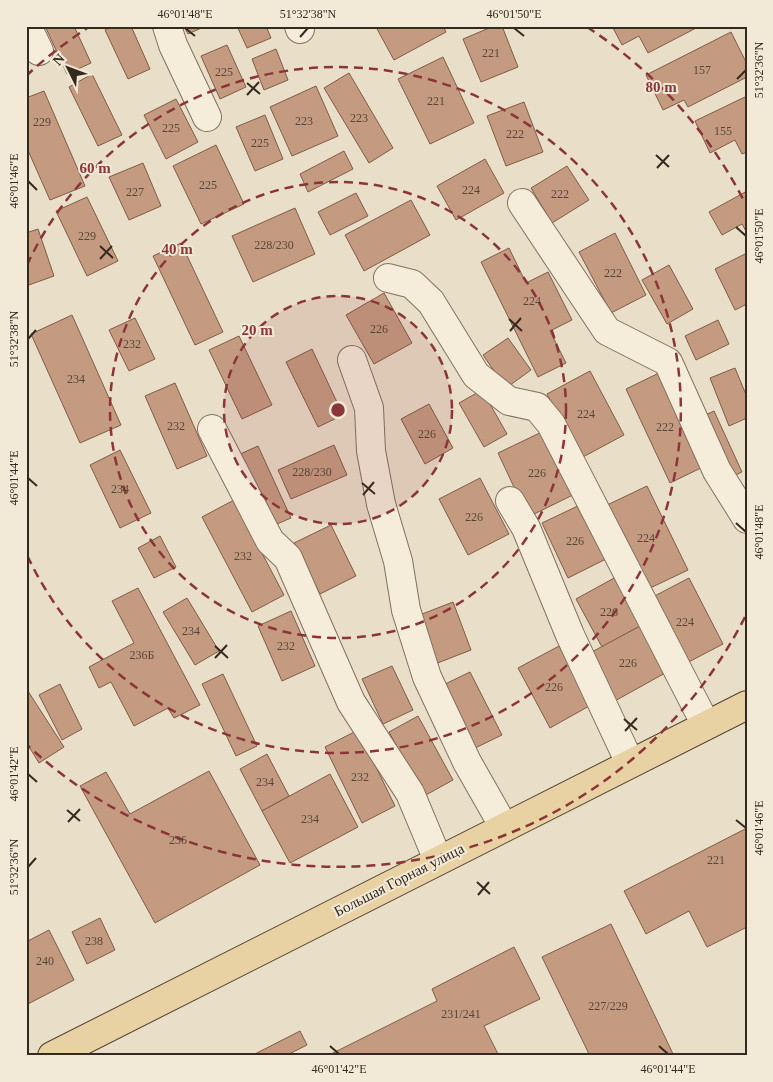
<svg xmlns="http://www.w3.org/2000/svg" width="773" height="1082" viewBox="0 0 773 1082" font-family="'Times New Roman',serif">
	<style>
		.building { fill: #c49b81; stroke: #805c47 }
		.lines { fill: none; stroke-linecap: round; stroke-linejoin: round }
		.minor-casing { stroke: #83715e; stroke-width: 30 }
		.major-casing { stroke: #514032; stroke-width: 30 }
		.minor { stroke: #f5ecd9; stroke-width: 28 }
		.major { stroke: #e8d1a3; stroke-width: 28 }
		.ticks { fill: none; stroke: #352a20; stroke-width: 2 }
		.ring { fill: none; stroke: #8c3538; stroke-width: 2.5; stroke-dasharray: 9 6 }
		.labels { text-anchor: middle; stroke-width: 4; stroke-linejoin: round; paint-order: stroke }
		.number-label { font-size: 12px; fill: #594638 }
		.street-label { font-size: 15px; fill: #352a20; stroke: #f2e9d6 }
		.centre { fill: #8c3538; stroke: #f2e9d6; stroke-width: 2.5 }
		.ring-label { font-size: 15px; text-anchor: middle; font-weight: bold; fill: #8c3538; stroke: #f2e9d6; stroke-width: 4; stroke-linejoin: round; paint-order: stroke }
		.neatline { fill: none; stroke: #352a20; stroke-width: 2 }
		.ticks-label { font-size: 12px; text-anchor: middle; fill: #352a20 }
	</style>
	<rect width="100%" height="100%" fill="#e9dec7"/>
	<g class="building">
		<polygon points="45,26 74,26 91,63 67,74"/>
		<polygon points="113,26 131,26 150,69 128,79 105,30"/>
		<polygon points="184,26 206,26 188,34"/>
		<polygon points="237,26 266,26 271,38 247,48"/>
		<polygon points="443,26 446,32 394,60 376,27"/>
		<polygon points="494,26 502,26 518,67 481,82 463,39"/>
		<polygon points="612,26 700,26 648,53 639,36 622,45"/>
		<polygon points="731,32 747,64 747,77 688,107 684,100 663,110 646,75"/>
		<polygon points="227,45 246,87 220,99 201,56"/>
		<polygon points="276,49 288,80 264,90 252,59"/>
		<polygon points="443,57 474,123 430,144 398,79"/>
		<polygon points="349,73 393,148 369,163 324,88"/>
		<polygon points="92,74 122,135 98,146 69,87"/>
		<polygon points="316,86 338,136 292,156 270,107"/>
		<polygon points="44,91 85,186 50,200 26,146 26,98"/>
		<polygon points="747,96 747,152 742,154 735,140 710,153 695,121"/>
		<polygon points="176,99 198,142 166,159 144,115"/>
		<polygon points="524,102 543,152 506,166 487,116"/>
		<polygon points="265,115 283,159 255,171 236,127"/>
		<polygon points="216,145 244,204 201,224 173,166"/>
		<polygon points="344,151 353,169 308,192 300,174"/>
		<polygon points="485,159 504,193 456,220 437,186"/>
		<polygon points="143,163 161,206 129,220 109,177"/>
		<polygon points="567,166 589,200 552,223 531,188"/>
		<polygon points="747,191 747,233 742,224 722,235 709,212"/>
		<polygon points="356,193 368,216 330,235 318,212"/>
		<polygon points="87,197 118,261 87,276 56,211"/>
		<polygon points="411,200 430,235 364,271 345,235"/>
		<polygon points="295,208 315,254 253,282 232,236"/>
		<polygon points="38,229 54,276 26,286 26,233"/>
		<polygon points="615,233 646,295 611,313 579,252"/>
		<polygon points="181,243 223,332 195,345 153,256"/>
		<polygon points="509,248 526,283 548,272 572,320 550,331 566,363 538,377 481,262"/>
		<polygon points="747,253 747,304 735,310 715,269"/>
		<polygon points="669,265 693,309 667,324 642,280"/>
		<polygon points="384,293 412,343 374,364 346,315"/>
		<polygon points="72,315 121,425 80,443 31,334"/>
		<polygon points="135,318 155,359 129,371 109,330"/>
		<polygon points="718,320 729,344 696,360 685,336"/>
		<polygon points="239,336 272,405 242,419 209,350"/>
		<polygon points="508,338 531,370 506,388 483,355"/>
		<polygon points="312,349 343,415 318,427 286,362"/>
		<polygon points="735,368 747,397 747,418 729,426 710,378"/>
		<polygon points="590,371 624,435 581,458 547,394"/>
		<polygon points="661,372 705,466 670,483 626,389"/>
		<polygon points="175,383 207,456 177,469 145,396"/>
		<polygon points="482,390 507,434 484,447 459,403"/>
		<polygon points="429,404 453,448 425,464 401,419"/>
		<polygon points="714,411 742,472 727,479 699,418"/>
		<polygon points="546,430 577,493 528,517 498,453"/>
		<polygon points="334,445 347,475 291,499 278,470"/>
		<polygon points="258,446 291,518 270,527 238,455"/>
		<polygon points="120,450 151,513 120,528 90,465"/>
		<polygon points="480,478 509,534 468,555 439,499"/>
		<polygon points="647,486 688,570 646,590 605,506"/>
		<polygon points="234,500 284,595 252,612 202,517"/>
		<polygon points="582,504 608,558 568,578 542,523"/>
		<polygon points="331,525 356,576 320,594 294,543"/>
		<polygon points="160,536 176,567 154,578 138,548"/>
		<polygon points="616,577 642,625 602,647 576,599"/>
		<polygon points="689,578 723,644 681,666 647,600"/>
		<polygon points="138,588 200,705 174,718 168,708 134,726 111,682 99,688 89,667 134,643 112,601"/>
		<polygon points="187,598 219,651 195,665 163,612"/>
		<polygon points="453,602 471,650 435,664 417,616"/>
		<polygon points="291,611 315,666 282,681 258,626"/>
		<polygon points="642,625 667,672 613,702 588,654"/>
		<polygon points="559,646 591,705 550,728 518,668"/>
		<polygon points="392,666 413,710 383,724 362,679"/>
		<polygon points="470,672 502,735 471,750 439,687"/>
		<polygon points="223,674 257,746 236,756 202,684"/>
		<polygon points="60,684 82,729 62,740 39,695"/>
		<polygon points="26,688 64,747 39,763 26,742"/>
		<polygon points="418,716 453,780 424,796 389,732"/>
		<polygon points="358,730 395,806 362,823 325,747"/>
		<polygon points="267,754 289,796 262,811 240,769"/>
		<polygon points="209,771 260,865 155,923 80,786 106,772 130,814"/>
		<polygon points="330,774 358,827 290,863 262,811"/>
		<polygon points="747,828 747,927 707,947 689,911 646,934 624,891"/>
		<polygon points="100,918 115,950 87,964 72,932"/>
		<polygon points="611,924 674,1056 590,1056 542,957"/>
		<polygon points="49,930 74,980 26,1005 26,942"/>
		<polygon points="514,947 540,999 484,1026 499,1056 327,1056 437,1001 432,989"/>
		<polygon points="300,1031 307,1045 285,1056 251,1056"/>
	</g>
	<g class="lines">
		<g class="minor-casing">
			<g id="minor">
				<polyline points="27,26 39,51"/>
				<polyline points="167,26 173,45 207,117"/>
				<polyline points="299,26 300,29"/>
				<polyline points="522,203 607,331 668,362 717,471 747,519"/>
				<polyline points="388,278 412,284 431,302 476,375 509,401 537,407 551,424 706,725"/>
				<polyline points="352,360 369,408 371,451 381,504 398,561 406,610 427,677 467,762 504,827"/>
				<polyline points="212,429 270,541 288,558 351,702 410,793 438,860"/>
				<polyline points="510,501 526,528 570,635 630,763"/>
			</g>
		</g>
		<g class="major-casing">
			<polyline id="major" points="52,1056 747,705"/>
		</g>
		<use href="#minor" class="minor"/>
		<use href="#major" class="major"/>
	</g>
	<path class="ticks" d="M185,28L195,36M514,28L524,36M300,37L308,28M737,79L746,70M247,83L260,94M247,95L259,82M656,155L669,167M657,168L669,155M28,181L37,190M736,227L746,236M100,246L113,258M100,259L112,246M509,319L522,331M510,331L521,318M28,339L36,330M28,478L37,486M362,483L375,494M363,495L374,482M736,523L746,532M215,646L228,658M215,658L227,645M624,719L637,730M625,731L637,718M28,774L37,782M67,810L80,821M736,820L746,828M68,822L80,809M28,867L36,858M477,882L490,894M478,895L489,882M330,1046L339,1054M659,1046L668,1054"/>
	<circle cx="338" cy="410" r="114" fill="#8c3538" fill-opacity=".12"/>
	<g class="ring">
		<circle cx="338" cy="410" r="114"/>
		<circle cx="338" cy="410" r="228"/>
		<path d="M27 265A343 343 0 1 1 27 555"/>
		<path d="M745 617A457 457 0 0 1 26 744M26 76A457 457 0 0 1 89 27M587 27A457 457 0 0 1 745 203"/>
	</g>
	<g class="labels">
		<g class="number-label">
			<text x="491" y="57">221</text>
			<text x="702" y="74">157</text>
			<text x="224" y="76">225</text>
			<text x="436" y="105">221</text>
			<text x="359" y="122">223</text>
			<text x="304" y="125">223</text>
			<text x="42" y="126">229</text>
			<text x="171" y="132">225</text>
			<text x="723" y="135">155</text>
			<text x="515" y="138">222</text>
			<text x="260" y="147">225</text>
			<text x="208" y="189">225</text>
			<text x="471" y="194">224</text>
			<text x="135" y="196">227</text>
			<text x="560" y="198">222</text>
			<text x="87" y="240">229</text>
			<text x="274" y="249">228/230</text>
			<text x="613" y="277">222</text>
			<text x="532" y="305">224</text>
			<text x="379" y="333">226</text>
			<text x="132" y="348">232</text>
			<text x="76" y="383">234</text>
			<text x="586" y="418">224</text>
			<text x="176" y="430">232</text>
			<text x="665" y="431">222</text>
			<text x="427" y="438">226</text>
			<text x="312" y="476">228/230</text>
			<text x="537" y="477">226</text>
			<text x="120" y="493">234</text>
			<text x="474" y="521">226</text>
			<text x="646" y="542">224</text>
			<text x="575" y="545">226</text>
			<text x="243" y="560">232</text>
			<text x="609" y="616">226</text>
			<text x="685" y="626">224</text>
			<text x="191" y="635">234</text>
			<text x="286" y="650">232</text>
			<text x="142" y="659">236Б</text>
			<text x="628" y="667">226</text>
			<text x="554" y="691">226</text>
			<text x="360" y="781">232</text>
			<text x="265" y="786">234</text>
			<text x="310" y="823">234</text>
			<text x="178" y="844">236</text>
			<text x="716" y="864">221</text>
			<text x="94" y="945">238</text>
			<text x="45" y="965">240</text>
			<text x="608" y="1010">227/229</text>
			<text x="461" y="1018">231/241</text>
		</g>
		<g class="street-label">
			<text transform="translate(399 880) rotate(-27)" y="5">Большая Горная улица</text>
		</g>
	</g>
	<circle cx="338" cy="410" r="8" class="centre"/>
	<g class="ring-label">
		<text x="661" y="92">80 m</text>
		<text x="95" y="173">60 m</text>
		<text x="177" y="254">40 m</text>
		<text x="257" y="335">20 m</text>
	</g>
	<rect width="773" height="1082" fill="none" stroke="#f2e9d6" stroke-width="55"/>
	<g transform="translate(68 68) rotate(312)" stroke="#f2e9d6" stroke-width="4" paint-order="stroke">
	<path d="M0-4L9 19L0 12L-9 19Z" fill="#352a20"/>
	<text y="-8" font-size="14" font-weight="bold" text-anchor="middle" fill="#352a20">N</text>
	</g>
	<rect x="28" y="28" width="718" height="1026" class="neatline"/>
	<g class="ticks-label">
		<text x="185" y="18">46°01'48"E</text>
		<text x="308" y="18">51°32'38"N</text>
		<text x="514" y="18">46°01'50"E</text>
		<text transform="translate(759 70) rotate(-90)" y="4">51°32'36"N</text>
		<text transform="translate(14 181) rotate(-90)" y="4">46°01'46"E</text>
		<text transform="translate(759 236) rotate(-90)" y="4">46°01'50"E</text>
		<text transform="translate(14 339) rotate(-90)" y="4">51°32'38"N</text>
		<text transform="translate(14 478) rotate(-90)" y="4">46°01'44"E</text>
		<text transform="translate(759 532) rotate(-90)" y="4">46°01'48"E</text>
		<text transform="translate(14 774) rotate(-90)" y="4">46°01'42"E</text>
		<text transform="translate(759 828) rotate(-90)" y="4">46°01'46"E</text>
		<text transform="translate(14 867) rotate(-90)" y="4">51°32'36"N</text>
		<text x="339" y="1073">46°01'42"E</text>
		<text x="668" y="1073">46°01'44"E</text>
	</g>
</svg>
